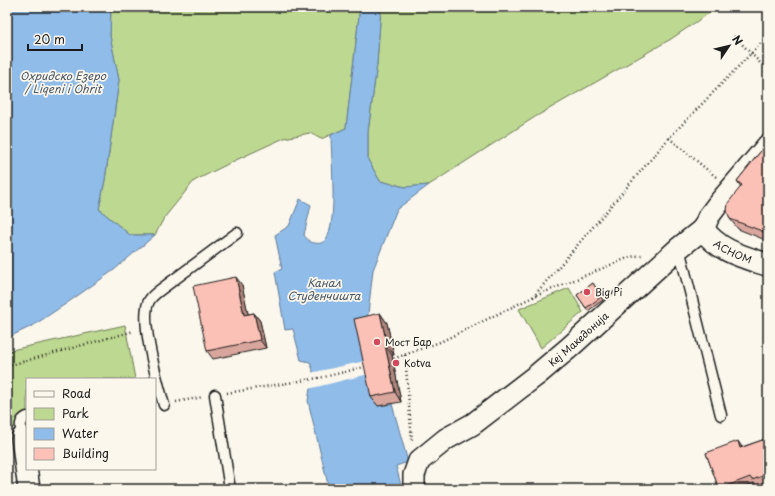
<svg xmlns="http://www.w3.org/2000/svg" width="775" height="496" viewBox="0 0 775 496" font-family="'Playpen Sans',sans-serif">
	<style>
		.green { fill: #bdd890; stroke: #6c7a56 }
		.water { fill: #90bce9; stroke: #627c97 }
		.pier { fill: #fbf7ec }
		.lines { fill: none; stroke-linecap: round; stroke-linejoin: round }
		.lane-casing { stroke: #1c1c1c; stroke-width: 13 }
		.street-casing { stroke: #1c1c1c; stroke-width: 24 }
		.secondary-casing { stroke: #1c1c1c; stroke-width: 25 }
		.path { stroke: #1c1c1c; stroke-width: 2.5; stroke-dasharray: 1 3; stroke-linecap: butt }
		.lane { stroke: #fbf7ec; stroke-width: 10 }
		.street { stroke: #fbf7ec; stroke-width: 21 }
		.secondary { stroke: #fbf7ec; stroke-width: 22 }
		.wall { fill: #d9a69d; stroke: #1c1c1c }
		.shaded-wall { fill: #b0877f; stroke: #1c1c1c }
		.building { fill: #fcc1b6; stroke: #1c1c1c }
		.poi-dot { fill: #d1495b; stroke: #fbf7ec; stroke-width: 1.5 }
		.labels { text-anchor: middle; stroke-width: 3.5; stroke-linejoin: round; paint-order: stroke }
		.street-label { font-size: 10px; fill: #1c1c1c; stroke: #fbf7ec }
		.poi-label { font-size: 10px; fill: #1c1c1c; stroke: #fbf7ec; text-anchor: start }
		.water-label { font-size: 11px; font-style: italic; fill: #455464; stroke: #fbf7ec }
	</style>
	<rect width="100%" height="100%" fill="#fbf7ec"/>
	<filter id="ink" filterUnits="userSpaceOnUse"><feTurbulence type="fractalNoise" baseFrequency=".025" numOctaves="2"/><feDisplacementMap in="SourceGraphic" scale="8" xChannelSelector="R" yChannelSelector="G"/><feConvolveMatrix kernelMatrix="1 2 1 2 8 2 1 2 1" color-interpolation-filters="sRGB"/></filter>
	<g filter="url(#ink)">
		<g class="green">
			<polygon points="111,7 360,7 346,128 321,139 310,133 284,138 236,160 194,181 164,218 155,235 130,235 99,209 105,180 119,80 110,36"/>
			<polygon points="381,7 718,7 671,39 535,117 429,185 405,187 380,181 368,160 368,132 377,64"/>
			<polygon points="569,288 583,312 541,348 519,309"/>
			<polygon points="125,325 135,379 27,379 27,424 7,429 7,351"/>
		</g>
		<g class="water">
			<polygon points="7,7 111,7 110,36 119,80 105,180 99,209 130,235 155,235 114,270 67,303 34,325 7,338"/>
			<path d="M360,7H381L377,64L368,132V160L380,181L405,187L429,185L397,209L373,270L368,314L361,328L378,406L392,404L408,462L396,466L402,489H329L308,401L313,370L310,362L301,360L293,329L285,330L275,272L282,269L275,235L289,226L300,199L311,205L304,235C307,239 310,243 315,243C320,244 323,243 326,239C338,223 331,156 331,135L346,128Z"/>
		</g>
		<polygon class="pier" points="370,360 373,373 308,389 310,373"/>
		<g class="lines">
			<g class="lane-casing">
				<g id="lane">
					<polyline points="679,248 721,415"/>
					<polyline points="215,395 230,489"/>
					<path d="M164,405C158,384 139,319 149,301C151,297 156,293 160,290L237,233"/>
					<path d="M22,438C21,429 18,421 27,417"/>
				</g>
			</g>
			<g class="street-casing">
				<g id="street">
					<polyline points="22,438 29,489"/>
					<path id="s1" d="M414,489V475L419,461L446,439L473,424L538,374L570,347L679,248L703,229L709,216L718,204L768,145"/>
				</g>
			</g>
			<g class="secondary-casing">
				<g id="secondary">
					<path id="s2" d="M703,229C718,251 744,257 768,265"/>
				</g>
			</g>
			<g class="path">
				<polyline points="734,36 768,71"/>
				<polyline points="669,138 716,177"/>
				<polyline points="533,297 669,138 768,36"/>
				<polyline points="405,355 412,442"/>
				<polyline points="390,360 440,342 533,297 630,257 642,255"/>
				<polyline points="7,366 134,331"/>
				<polyline points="227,393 324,377 368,366"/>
				<polyline points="176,402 203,397"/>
			</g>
			<use href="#lane" class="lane"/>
			<use href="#street" class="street"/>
			<use href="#secondary" class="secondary"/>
		</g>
		<g class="wall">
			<polygon points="768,142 768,241 738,229 730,219 741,187 737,181"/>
			<polygon points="593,283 603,300 588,311 577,295"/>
			<polygon points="242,285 248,314 254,313 260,321 266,348 213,359 207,351"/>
			<polygon points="380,313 387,323 394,355 392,355 401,402 378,406 371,397"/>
			<polygon points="768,438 768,481 756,486 754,483 739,489 719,489 706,453 742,447"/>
		</g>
		<g class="shaded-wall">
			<polygon points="768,223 768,239 762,231"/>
			<polygon points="236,277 242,285 250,323 244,315"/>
			<polygon points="254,313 260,321 266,348 260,340"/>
			<polygon points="380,313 387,323 394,355 387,345"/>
			<polygon points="385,345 392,355 401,402 395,392"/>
			<polygon points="738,441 742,447 740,448"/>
		</g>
		<g class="building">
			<polygon points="768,142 768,223 762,231 730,219 727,211 728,203 742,185 737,181"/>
			<polygon points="236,277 244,315 254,313 260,340 207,351 193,286"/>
			<polygon points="593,283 601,297 586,308 577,295"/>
			<polygon points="380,313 387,345 385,345 395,392 371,397 354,319"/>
			<polygon points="768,438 768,474 752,480 750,477 719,489 706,453 738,441 740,448"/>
		</g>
	</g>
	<g class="poi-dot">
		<circle cx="587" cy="292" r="4"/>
		<circle cx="377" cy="342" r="4"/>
		<circle cx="396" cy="363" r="4"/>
	</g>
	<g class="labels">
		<g class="street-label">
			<text dy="4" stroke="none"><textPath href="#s2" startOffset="38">АСНОМ</textPath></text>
			<text dy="4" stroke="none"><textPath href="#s1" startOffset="230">Кеј Македонија</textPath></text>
		</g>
		<g class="poi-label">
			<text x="595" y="296">Big Pi</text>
			<text x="385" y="346">Мост Бар</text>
			<text x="404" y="367">Kotva</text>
		</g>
		<g class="water-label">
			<text x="63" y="80">Охридско Езеро<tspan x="63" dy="13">/ Liqeni i Ohrit</tspan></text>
			<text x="324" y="287">Канал<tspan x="324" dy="13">Студенчишта</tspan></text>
		</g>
	</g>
	<rect width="775" height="496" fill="none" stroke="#fbf7ec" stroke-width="24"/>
	<rect x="12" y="12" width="751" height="472" fill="none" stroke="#1c1c1c" stroke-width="1.5" filter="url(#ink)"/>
	<rect x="26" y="378" width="130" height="92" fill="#fbf7ec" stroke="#a29f99"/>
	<rect x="34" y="391" width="20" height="6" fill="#fbf7ec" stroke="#a29f99"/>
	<text x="62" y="398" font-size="12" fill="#1c1c1c">Road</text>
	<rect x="34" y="408" width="20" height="12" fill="#bdd890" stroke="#a29f99"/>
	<text x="62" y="418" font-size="12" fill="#1c1c1c">Park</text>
	<rect x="34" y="428" width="20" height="12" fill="#90bce9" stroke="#a29f99"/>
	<text x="62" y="438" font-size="12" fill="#1c1c1c">Water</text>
	<rect x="34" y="448" width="20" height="12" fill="#fcc1b6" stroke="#a29f99"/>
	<text x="62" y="458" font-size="12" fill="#1c1c1c">Building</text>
	<g transform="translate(729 46) rotate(55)" stroke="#fbf7ec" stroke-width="3" paint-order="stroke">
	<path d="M0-3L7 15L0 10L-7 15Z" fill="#1c1c1c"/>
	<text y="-6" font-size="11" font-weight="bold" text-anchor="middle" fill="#1c1c1c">N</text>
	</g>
	<path d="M28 44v6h54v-6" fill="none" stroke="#1c1c1c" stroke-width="2"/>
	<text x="34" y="44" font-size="12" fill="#1c1c1c" stroke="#fbf7ec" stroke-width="3" paint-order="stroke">20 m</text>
</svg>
